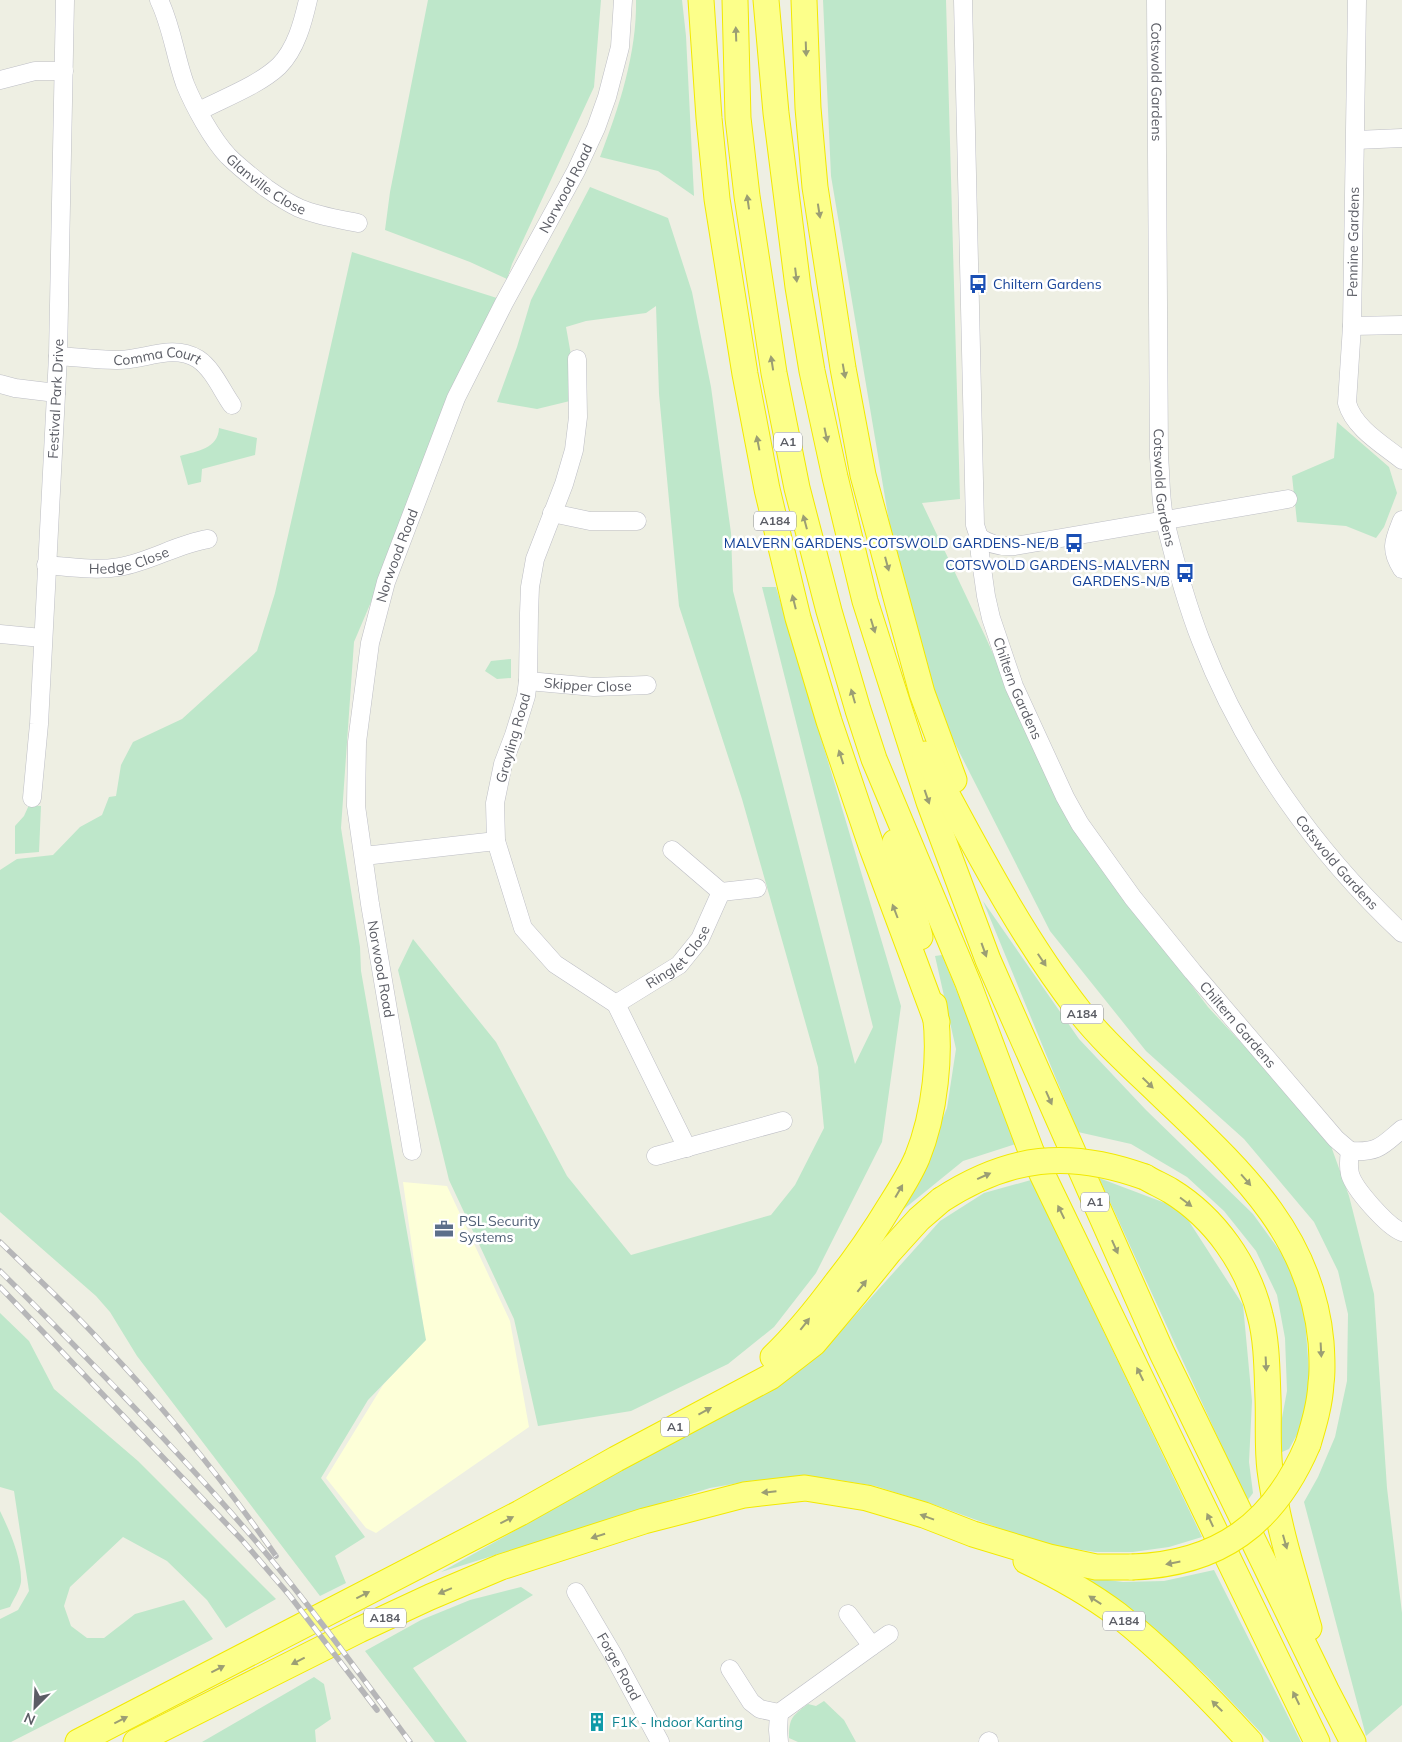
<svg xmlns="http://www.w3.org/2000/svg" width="1402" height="1742" viewBox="0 0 1402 1742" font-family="Mulish,sans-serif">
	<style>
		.commercial { fill: #fdffd8 }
		.green { fill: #bee7ca }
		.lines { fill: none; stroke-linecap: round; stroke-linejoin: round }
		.minor-casing { stroke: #bdbec5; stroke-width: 19 }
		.highway-casing { stroke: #f2e900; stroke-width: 27 }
		.minor { stroke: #fff; stroke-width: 18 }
		.highway { stroke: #fcff8a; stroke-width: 25 }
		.rail-casing { stroke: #b6b6b8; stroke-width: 5.5 }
		.rail { stroke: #fff; stroke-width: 4; stroke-dasharray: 11; stroke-linecap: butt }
		.highway-bridge-casing { stroke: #f2e900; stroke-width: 27; stroke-linecap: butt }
		.highway-bridge { stroke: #fcff8a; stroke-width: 25 }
		.oneway { fill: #9b9e74 }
		.labels { text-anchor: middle; stroke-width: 5; stroke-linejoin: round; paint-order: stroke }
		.shield { fill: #fff; stroke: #8c8e93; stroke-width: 1 }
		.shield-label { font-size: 12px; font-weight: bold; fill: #5b5d65 }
		.street-label { font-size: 14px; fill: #5b5d65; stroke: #fff }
		.transit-label { font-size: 14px; fill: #164399; stroke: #fff; text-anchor: end }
		.service-label { font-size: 14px; fill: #4e5e75; stroke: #fff; text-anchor: start }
		.culture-label { font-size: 14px; fill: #0d838f; stroke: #fff; text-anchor: start }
	</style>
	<rect width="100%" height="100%" fill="#eeefe3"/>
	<polygon class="commercial" points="403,1182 447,1186 510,1321 529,1427 376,1533 366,1528 326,1478 383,1385 425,1340"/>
	<g class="green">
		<polygon points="428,0 601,0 594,87 512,264 507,279 470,262 385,230 390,192"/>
		<path d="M636,0H682L686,36L694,196L658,171L600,157C619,108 637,53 636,0Z"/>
		<polygon points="823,0 946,0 960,499 922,503 986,638 1067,819 1208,1007 1327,1135 1349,1196 1374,1294 1387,1488 1402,1613 1402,1705 1366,1736 1304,1502 1318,1477 1335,1437 1347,1381 1348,1314 1338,1271 1314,1222 1244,1139 1146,1051 1050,931 939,712 893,545 831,176"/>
		<polygon points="590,187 668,218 692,292 711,387 731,533 733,591 855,1064 873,1027 762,587 776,587 901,1006 882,1142 816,1273 774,1327 728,1364 631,1411 538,1426 514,1319 449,1180 398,970 413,939 496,1042 567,1176 631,1255 771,1215 795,1185 824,1128 818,1067 742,799 679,606 659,394 656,306 646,313 586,321 566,327 571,355 574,400 537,409 497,402 517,347 531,300"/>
		<polygon points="352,252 500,299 354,642 341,828 360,947 361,971 426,1340 368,1400 321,1478 365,1537 335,1556 346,1583 320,1596 137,1356 110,1312 96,1296 0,1212 0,870 17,859 53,855 80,827 102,815 109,797 116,796 121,765 133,742 182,719 257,651 275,593"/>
		<polygon points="1337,422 1389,467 1397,493 1384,527 1376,538 1346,526 1297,522 1292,476 1334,458"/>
		<path d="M219,428L257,438L255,455L202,469L201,482L188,485L180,456C197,451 218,449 219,428Z"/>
		<polygon points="511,659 511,678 497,679 485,671 491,661"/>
		<polygon points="29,805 41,806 39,852 15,854 15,826 24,816"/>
		<polygon points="983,901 1079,1039 1146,1110 1253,1214 1285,1258 1304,1305 1310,1385 1304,1422 1289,1449 1275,1455 1287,1391 1285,1338 1277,1295 1256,1251 1224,1211 1187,1177 1131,1144 1078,1132"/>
		<polygon points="942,955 1019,1143 963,1161 899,1213 917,1180 947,1108 956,1049 935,956"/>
		<polygon points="1099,1178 1181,1209 1243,1305 1252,1401 1249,1462 1253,1493 1247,1501"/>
		<polygon points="1031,1180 1202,1537 1169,1547 1133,1552 1095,1552 1043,1544 935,1505 875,1486 831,1479 793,1478 750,1481 710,1488 441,1572 759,1394 841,1331 940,1221 984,1193"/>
		<polygon points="0,1313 29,1341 54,1389 138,1461 276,1599 226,1628 207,1600 167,1561 123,1537 70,1587 64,1606 71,1626 87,1638 104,1638 135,1614 184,1600 213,1639 11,1742 0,1742 0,1619 18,1610 29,1591 14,1491 0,1487"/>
		<path d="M0,1511C10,1532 22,1558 21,1582C20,1590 13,1600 10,1607L0,1610Z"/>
		<polygon points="1214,1570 1301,1742 1270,1742 1207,1676 1152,1627 1085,1577 1123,1582 1164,1581"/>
		<polygon points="521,1587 533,1595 413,1668 467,1742 435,1742 365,1651 421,1620 470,1600"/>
		<polygon points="314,1677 324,1684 331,1719 315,1730 316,1742 202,1742"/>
		<path d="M824,1701L844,1720L856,1742H798L789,1738C789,1718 792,1716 808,1704L816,1706Z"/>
	</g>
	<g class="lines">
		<g class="minor-casing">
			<g id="minor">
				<path id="s1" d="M159,0C172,27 175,56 185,84C194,106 212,139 228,156C240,168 253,178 266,188C276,195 288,203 299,208C318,216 338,219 358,223"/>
				<path id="s2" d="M963,0L975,525L979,537L980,554L986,596L991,618L1014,686L1065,797L1080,824L1133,898L1193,972L1336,1139L1350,1151"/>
				<path id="s3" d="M1156,0L1159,457C1161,477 1160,503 1165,521C1175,562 1186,603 1201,641C1244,752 1316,852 1402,933"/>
				<path d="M1357,0L1352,326L1347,403C1354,428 1382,444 1402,460"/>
				<polyline points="0,80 35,71 64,71"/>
				<path d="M199,111C224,98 259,85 279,66C296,49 303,22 308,0"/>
				<polyline points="1356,140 1402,138"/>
				<polyline points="1352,326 1402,325"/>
				<path id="s4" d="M58,356C77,357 97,360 116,360C144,361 171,343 198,359C213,369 222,391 232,405"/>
				<polyline points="577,359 578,417 574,450 564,484 535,559 530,587 529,613 528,681 526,696 514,735 503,764 495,803 496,841 523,928 555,964 616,1004 687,1148"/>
				<polyline points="0,384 15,388 56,393"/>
				<polyline points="552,513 590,521 637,521"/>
				<path d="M1402,520C1394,540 1389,549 1402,569"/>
				<path d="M979,537C990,545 1002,547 1015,546L1288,499"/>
				<path id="s5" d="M46,565C70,567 96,571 119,567C150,562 177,544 208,539"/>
				<polyline points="0,634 42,638"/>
				<path id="s6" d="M528,681L594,687L647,685"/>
				<path id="s7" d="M32,798L39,724L58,356L65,0"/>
				<polyline points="364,856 496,841"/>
				<polyline points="721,892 757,888"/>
				<path id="s8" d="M616,1004L679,965L700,939L721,892L672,850"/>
				<path id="s9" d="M412,1151L370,904L356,806L357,742L370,643L386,582L456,398L504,303L576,171L596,128L607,97L620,47L623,0"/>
				<path d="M1350,1151C1349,1158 1348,1166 1350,1174C1354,1189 1388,1227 1402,1232"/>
				<path d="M1350,1151C1378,1153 1382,1146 1402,1129"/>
				<polyline points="656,1156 783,1121"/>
				<path id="s10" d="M576,1592L612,1653L660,1742"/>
				<polyline points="872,1646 889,1634"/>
				<polyline points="730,1669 751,1702 760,1709 779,1713 778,1730 779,1742"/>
				<polyline points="779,1713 872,1646 848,1614"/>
				<polyline points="988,1742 989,1741"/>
			</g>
		</g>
		<g class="highway-casing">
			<g id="highway">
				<polyline points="701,0 709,118 717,199 745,374 767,489 798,618 829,721 872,848 937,1022"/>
				<polyline points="735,0 738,118 747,196 774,373 797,488 829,611 858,710 874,759 968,983 1031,1151 1317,1742"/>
				<polyline points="766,0 776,113 786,192 798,287 812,371 835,477 865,601 929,802 988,960 1162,1353 1326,1690 1353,1742"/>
				<polyline points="804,0 808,108 815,187 843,368 863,475 922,693 954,780"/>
				<path d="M925,754C973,842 1018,932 1080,1012C1103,1041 1132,1067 1158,1092C1234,1165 1311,1230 1321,1342C1322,1356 1323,1370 1321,1383C1320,1404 1314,1424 1308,1444"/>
				<polyline points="895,842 920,937"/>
				<path d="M1145,1177C1153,1182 1163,1186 1171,1191C1215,1218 1248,1265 1260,1315C1267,1340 1267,1372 1268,1398C1269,1422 1267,1446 1270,1470C1277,1524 1294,1576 1309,1628"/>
				<path d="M773,1357C797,1334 817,1309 837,1282C857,1257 874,1232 891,1204C900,1190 910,1174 917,1158C935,1114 942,1052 934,1005"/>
				<path d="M1026,1561C1058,1576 1090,1594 1118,1615C1166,1653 1209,1697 1250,1742"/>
				<polyline points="78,1742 520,1513 616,1459 770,1377 814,1343 856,1293 890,1251 919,1219 941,1200"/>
				<polyline points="136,1742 359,1630 430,1597 501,1567 644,1521 744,1495 805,1488 867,1498 924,1515 973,1534 1049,1557 1096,1567 1132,1567"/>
			</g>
		</g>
		<use href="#minor" class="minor"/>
		<use href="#highway" class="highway"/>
		<g class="rail-casing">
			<g id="rail">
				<path d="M0,1242C34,1275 70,1308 103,1344C166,1410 224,1481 276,1556"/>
				<path d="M0,1271C90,1360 178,1450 260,1546C313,1609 361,1676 410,1742"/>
				<polyline points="0,1287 242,1540 290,1596 377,1710"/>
			</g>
		</g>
		<use href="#rail" class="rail"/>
		<g class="highway-bridge-casing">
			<g id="highway-bridge">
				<path d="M941,1200C1009,1156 1068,1149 1145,1177"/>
				<path d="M1132,1567C1219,1564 1274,1524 1308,1444"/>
			</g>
		</g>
		<use href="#highway-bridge" class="highway-bridge"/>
	</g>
	<defs><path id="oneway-solid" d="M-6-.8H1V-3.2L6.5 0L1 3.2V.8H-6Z" transform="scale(1.25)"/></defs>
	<g class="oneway">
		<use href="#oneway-solid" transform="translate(736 34) rotate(-92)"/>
		<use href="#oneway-solid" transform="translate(806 49) rotate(88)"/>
		<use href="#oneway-solid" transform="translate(748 202) rotate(-98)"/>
		<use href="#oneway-solid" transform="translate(819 211) rotate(81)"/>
		<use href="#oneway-solid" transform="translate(796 275) rotate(83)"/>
		<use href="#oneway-solid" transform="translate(772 363) rotate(-99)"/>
		<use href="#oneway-solid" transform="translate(844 371) rotate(80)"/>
		<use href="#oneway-solid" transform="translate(826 435) rotate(78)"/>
		<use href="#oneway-solid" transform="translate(758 443) rotate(-101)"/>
		<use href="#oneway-solid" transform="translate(805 522) rotate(-105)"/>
		<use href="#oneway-solid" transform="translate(887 564) rotate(75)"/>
		<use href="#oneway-solid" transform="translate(794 602) rotate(-104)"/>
		<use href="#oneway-solid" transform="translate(873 626) rotate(73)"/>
		<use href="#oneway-solid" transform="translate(853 696) rotate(-106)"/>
		<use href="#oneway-solid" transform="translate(841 757) rotate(-108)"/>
		<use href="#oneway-solid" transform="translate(927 797) rotate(71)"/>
		<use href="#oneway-solid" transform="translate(895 911) rotate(-111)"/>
		<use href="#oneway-solid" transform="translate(984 950) rotate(70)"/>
		<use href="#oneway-solid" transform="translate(1042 960) rotate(56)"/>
		<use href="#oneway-solid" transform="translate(1148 1083) rotate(44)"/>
		<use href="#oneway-solid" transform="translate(1049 1098) rotate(66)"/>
		<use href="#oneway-solid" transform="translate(984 1176) rotate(-24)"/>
		<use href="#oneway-solid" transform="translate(1246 1180) rotate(49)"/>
		<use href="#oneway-solid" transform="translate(899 1191) rotate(-60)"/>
		<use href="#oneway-solid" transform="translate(1186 1202) rotate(37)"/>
		<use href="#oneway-solid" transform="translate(1061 1212) rotate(-116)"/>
		<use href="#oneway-solid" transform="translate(1115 1247) rotate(66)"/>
		<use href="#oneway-solid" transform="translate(862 1286) rotate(-52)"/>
		<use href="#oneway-solid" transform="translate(805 1324) rotate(-52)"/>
		<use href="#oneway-solid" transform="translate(1321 1350) rotate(87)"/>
		<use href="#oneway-solid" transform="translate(1266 1364) rotate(87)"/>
		<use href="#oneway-solid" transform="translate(1140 1374) rotate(-116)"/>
		<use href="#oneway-solid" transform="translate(705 1411) rotate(-29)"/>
		<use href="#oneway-solid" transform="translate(769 1492) rotate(174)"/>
		<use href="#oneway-solid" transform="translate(927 1517) rotate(-160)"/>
		<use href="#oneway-solid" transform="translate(507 1520) rotate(-27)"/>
		<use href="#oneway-solid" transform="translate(1210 1520) rotate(-115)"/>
		<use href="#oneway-solid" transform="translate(598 1536) rotate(162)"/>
		<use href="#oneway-solid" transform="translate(1285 1542) rotate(74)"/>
		<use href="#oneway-solid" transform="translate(1173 1563) rotate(169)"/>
		<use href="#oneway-solid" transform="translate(445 1591) rotate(157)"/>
		<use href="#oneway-solid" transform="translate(363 1595) rotate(-27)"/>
		<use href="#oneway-solid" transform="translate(1095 1600) rotate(-147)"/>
		<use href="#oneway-solid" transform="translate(298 1661) rotate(153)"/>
		<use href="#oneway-solid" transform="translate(218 1669) rotate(-27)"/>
		<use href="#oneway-solid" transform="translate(1296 1698) rotate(-116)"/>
		<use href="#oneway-solid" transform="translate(1217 1706) rotate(-135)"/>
		<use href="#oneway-solid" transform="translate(121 1720) rotate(-27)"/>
	</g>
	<defs>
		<g id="bus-bare" transform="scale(1.5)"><path d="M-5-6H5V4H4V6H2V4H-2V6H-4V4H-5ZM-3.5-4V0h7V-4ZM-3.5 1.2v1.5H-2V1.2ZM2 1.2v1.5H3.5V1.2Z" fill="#1a4fb4" stroke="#fff" stroke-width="2.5" paint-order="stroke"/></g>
		<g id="office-bare" transform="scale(1.5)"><path d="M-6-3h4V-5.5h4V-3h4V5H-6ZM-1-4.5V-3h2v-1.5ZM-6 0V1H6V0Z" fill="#5c6f8a" stroke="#fff" stroke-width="2.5" paint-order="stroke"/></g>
		<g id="building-bare" transform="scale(1.5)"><path d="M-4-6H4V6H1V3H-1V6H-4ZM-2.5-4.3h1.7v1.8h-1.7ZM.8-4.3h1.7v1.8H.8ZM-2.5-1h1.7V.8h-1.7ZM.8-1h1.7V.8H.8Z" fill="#0f9aa8" stroke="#fff" stroke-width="2.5" paint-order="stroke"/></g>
	</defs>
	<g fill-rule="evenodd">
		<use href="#bus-bare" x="978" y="284"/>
		<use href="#bus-bare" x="1074" y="543"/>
		<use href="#bus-bare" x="1185" y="573"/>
		<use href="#office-bare" x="444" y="1229"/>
		<use href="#building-bare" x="597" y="1722"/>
	</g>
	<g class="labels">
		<g class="shield">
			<rect x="774" y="432.5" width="28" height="19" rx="4"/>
			<rect x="754" y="511.5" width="42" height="19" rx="4"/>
			<rect x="1061" y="1004.5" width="42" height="19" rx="4"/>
			<rect x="1081" y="1192.5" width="28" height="19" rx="4"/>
			<rect x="661" y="1417.5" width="28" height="19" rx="4"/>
			<rect x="364" y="1608.5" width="42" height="19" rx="4"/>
			<rect x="1103" y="1611.5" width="42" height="19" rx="4"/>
		</g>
		<g class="shield-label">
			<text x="788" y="446">A1</text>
			<text x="775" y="525">A184</text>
			<text x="1082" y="1018">A184</text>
			<text x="1095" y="1206">A1</text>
			<text x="675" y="1431">A1</text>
			<text x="385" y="1622">A184</text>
			<text x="1124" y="1625">A184</text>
		</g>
		<g class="street-label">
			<text dy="5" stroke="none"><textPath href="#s3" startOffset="82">Cotswold Gardens</textPath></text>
			<text dy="5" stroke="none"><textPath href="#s1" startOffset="220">Glanville Close</textPath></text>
			<text dy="5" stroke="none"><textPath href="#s9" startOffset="1010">Norwood Road</textPath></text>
			<text transform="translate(1353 242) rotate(-89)" y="5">Pennine Gardens</text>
			<text dy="5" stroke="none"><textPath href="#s4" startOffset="100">Comma Court</textPath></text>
			<text dy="5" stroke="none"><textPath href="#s7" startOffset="400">Festival Park Drive</textPath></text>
			<text dy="5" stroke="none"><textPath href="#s3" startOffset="488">Cotswold Gardens</textPath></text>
			<text dy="5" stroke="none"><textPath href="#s9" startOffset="605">Norwood Road</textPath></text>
			<text dy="5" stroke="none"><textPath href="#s5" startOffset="84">Hedge Close</textPath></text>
			<text dy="5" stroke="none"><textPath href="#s6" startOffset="60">Skipper Close</textPath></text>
			<text dy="5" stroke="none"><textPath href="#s2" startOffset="695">Chiltern Gardens</textPath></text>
			<text transform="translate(513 738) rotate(-74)" y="5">Grayling Road</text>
			<text dy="5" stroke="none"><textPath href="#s3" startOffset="908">Cotswold Gardens</textPath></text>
			<text dy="5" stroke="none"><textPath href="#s8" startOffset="79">Ringlet Close</textPath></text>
			<text transform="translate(381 969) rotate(80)" y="5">Norwood Road</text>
			<text dy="5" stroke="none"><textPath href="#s2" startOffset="1100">Chiltern Gardens</textPath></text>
			<text dy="5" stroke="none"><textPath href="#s10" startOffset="86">Forge Road</textPath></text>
		</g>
		<g class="transit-label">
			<text x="993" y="289" text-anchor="start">Chiltern Gardens</text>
			<text x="1059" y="548">MALVERN GARDENS-COTSWOLD GARDENS-NE/B</text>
			<text x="1170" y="570">COTSWOLD GARDENS-MALVERN<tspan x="1170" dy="16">GARDENS-N/B</tspan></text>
		</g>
		<g class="service-label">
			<text x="459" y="1226">PSL Security<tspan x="459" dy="16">Systems</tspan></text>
		</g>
		<g class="culture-label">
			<text x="612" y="1727">F1K - Indoor Karting</text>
		</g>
	</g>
	<g transform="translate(35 1707) rotate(204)" stroke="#ffffff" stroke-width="4" paint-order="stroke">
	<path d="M0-4L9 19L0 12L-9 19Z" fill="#5b5d65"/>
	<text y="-8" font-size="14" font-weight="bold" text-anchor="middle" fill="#5b5d65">N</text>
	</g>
</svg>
